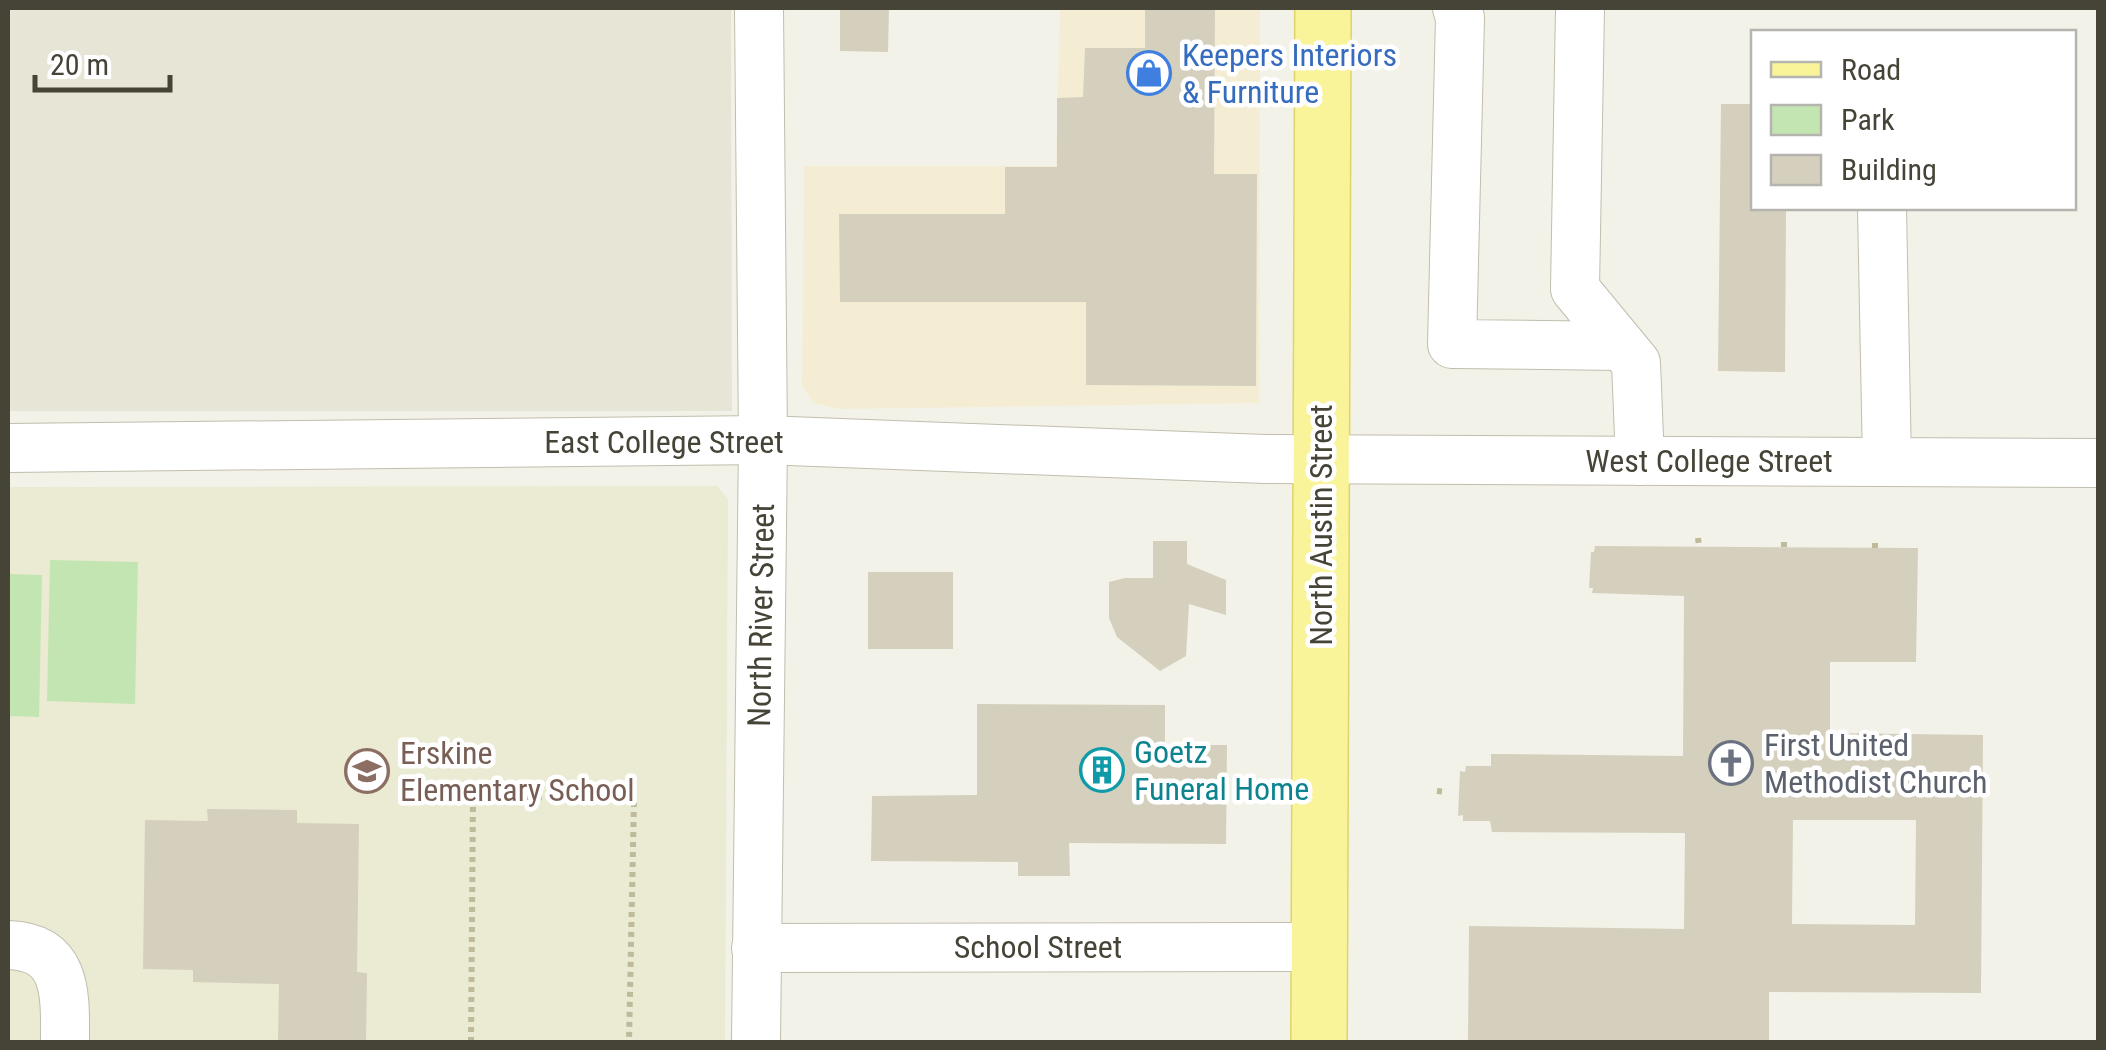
<svg xmlns="http://www.w3.org/2000/svg" width="2106" height="1050" viewBox="0 0 2106 1050" font-family="'Roboto Condensed',sans-serif">
	<style>
		.residential { fill: #e7e5d6 }
		.commercial { fill: #f4edd4 }
		.education { fill: #ebead2 }
		.green { fill: #c3e5b2 }
		.building { fill: #d4d0bd; fill-rule: evenodd }
		.lines { fill: none; stroke-linecap: round; stroke-linejoin: round }
		.minor-casing { stroke: #c1bead; stroke-width: 50 }
		.major-casing { stroke: #ded46b; stroke-width: 58 }
		.path { stroke: #bfba9c; stroke-width: 6; stroke-dasharray: 5 5; stroke-linecap: butt }
		.minor { stroke: #fff; stroke-width: 48 }
		.major { stroke: #f9f39a; stroke-width: 55 }
		.labels { text-anchor: middle; stroke-width: 9; stroke-linejoin: round; paint-order: stroke }
		.shop-label { font-size: 32px; fill: #366cbe; stroke: #fff; text-anchor: start }
		.street-label { font-size: 32px; fill: #464337; stroke: #fff }
		.worship-label { font-size: 32px; fill: #5b616d; stroke: #fff; text-anchor: start }
		.culture-label { font-size: 32px; fill: #0d838f; stroke: #fff; text-anchor: start }
		.education-label { font-size: 32px; fill: #785e54; stroke: #fff; text-anchor: start }
	</style>
	<rect width="100%" height="100%" fill="#f3f2e8"/>
	<polygon class="residential" points="8,8 731,8 732,411 8,411"/>
	<polygon class="commercial" points="1060,8 1260,8 1259,403 839,409 814,403 802,386 804,166 1056,166"/>
	<polygon class="education" points="706,486 717,486 728,499 725,1042 8,1042 8,487"/>
	<g class="green">
		<polygon points="50,560 138,562 135,704 47,701"/>
		<polygon points="8,574 42,575 39,717 8,716"/>
	</g>
	<g class="building">
		<polygon points="840,8 889,8 888,52 840,51"/>
		<polygon points="1145,8 1215,8 1214,174 1257,174 1256,386 1086,385 1086,302 840,302 839,214 1005,214 1005,167 1057,167 1057,98 1083,97 1085,48 1145,48"/>
		<polygon points="1721,104 1754,104 1754,208 1786,208 1785,372 1718,371"/>
		<polygon points="1153,541 1187,541 1187,564 1226,580 1226,615 1189,604 1186,656 1160,671 1117,637 1109,618 1109,582 1125,578 1153,578"/>
		<path d="M1595,546L1918,548L1916,662H1830V733L1983,735L1981,993L1769,992V1042H1468L1469,926L1684,929L1685,833L1492,832L1490,821H1463V815L1458,816L1460,771L1465,772L1466,766H1491V754L1683,756L1684,596L1592,593L1593,588H1589L1591,552H1594ZM1793,820H1916L1915,925L1792,924Z"/>
		<rect x="868" y="572" width="85" height="77"/>
		<polygon points="977,704 1165,705 1165,745 1227,745 1226,844 1069,843 1070,876 1018,876 1018,862 871,861 872,796 977,795"/>
		<polygon points="207,809 297,810 297,823 359,824 357,972 367,973 366,1042 278,1042 279,984 193,982 193,970 143,969 145,820 208,821"/>
	</g>
	<g class="lines">
		<g class="minor-casing">
			<g id="minor">
				<polyline points="1457,8 1460,18 1452,344 1622,346"/>
				<polyline points="1580,8 1575,289 1636,363 1640,461"/>
				<polyline points="1882,208 1887,462"/>
				<polyline points="8,448 763,440 1265,459 2098,463"/>
				<path d="M8,945C69,947 65,996 65,1042"/>
				<polyline points="756,948 1319,947"/>
				<polyline points="756,1042 763,440 759,8"/>
			</g>
		</g>
		<g class="major-casing">
			<polyline id="major" points="1319,1042 1323,8"/>
		</g>
		<g class="path">
			<polyline points="1698,538 1699,546"/>
			<polyline points="1784,547 1784,538"/>
			<polyline points="1875,548 1875,540"/>
			<polyline points="1437,791 1446,792"/>
			<polyline points="471,1042 473,796 634,799 629,1042"/>
		</g>
		<use href="#minor" class="minor"/>
		<use href="#major" class="major"/>
	</g>
	<defs>
		<g id="shop-ring" transform="scale(2.25)"><circle r="9.5" fill="#fff" stroke="#3f7fe0" stroke-width="1.5"/><path d="M-5-2.5h2.3a2.7 3.5 0 0 1 5.4 0H5L5.5 6h-11ZM-1.5-2.5h3a1.5 2.3 0 0 0-3 0Z" fill="#3f7fe0"/></g>
		<g id="church-ring" transform="scale(2.25)"><circle r="9.5" fill="#fff" stroke="#6b7280" stroke-width="1.5"/><path d="M-1.2-6h2.4v3.5h3.3v2.4h-3.3V6h-2.4V-.1h-3.3v-2.4h3.3Z" fill="#6b7280"/></g>
		<g id="building-ring" transform="scale(2.25)"><circle r="9.5" fill="#fff" stroke="#0f9aa8" stroke-width="1.5"/><path d="M-4-6H4V6H1V3H-1V6H-4ZM-2.5-4.3h1.7v1.8h-1.7ZM.8-4.3h1.7v1.8H.8ZM-2.5-1h1.7V.8h-1.7ZM.8-1h1.7V.8H.8Z" fill="#0f9aa8"/></g>
		<g id="school-ring" transform="scale(2.25)"><circle r="9.5" fill="#fff" stroke="#8d6e63" stroke-width="1.5"/><path d="M0-5L7-2L0 1L-7-2ZM-4 1L0 2.5L4 1V4Q0 6-4 4Z" fill="#8d6e63"/></g>
	</defs>
	<g fill-rule="evenodd">
		<use href="#shop-ring" x="1149" y="73"/>
		<use href="#church-ring" x="1731" y="763"/>
		<use href="#building-ring" x="1102" y="770"/>
		<use href="#school-ring" x="367" y="771"/>
	</g>
	<g class="labels">
		<g class="shop-label">
			<text x="1182" y="66">Keepers Interiors<tspan x="1182" dy="37">&amp; Furniture</tspan></text>
		</g>
		<g class="street-label">
			<text x="664" y="453">East College Street</text>
			<text x="1709" y="472">West College Street</text>
			<text transform="translate(1321 525) rotate(-90)" y="11">North Austin Street</text>
			<text transform="translate(761 615) rotate(-89)" y="11">North River Street</text>
			<text x="1038" y="958">School Street</text>
		</g>
		<g class="worship-label">
			<text x="1764" y="756">First United<tspan x="1764" dy="37">Methodist Church</tspan></text>
		</g>
		<g class="culture-label">
			<text x="1134" y="763">Goetz<tspan x="1134" dy="37">Funeral Home</tspan></text>
		</g>
		<g class="education-label">
			<text x="400" y="764">Erskine<tspan x="400" dy="37">Elementary School</tspan></text>
		</g>
	</g>
	<rect width="2106" height="1050" fill="none" stroke="#464337" stroke-width="20"/>
	<rect x="1751" y="30" width="325" height="180" fill="#ffffff" stroke="#b5b4af" stroke-width="2.5"/>
	<rect x="1771" y="62" width="50" height="15" fill="#f9f39a" stroke="#b5b4af" stroke-width="2.5"/>
	<text x="1841" y="80" font-size="30" fill="#464337">Road</text>
	<rect x="1771" y="105" width="50" height="30" fill="#c3e5b2" stroke="#b5b4af" stroke-width="2.5"/>
	<text x="1841" y="130" font-size="30" fill="#464337">Park</text>
	<rect x="1771" y="155" width="50" height="30" fill="#d4d0bd" stroke="#b5b4af" stroke-width="2.5"/>
	<text x="1841" y="180" font-size="30" fill="#464337">Building</text>
	<path d="M35 75v15h135v-15" fill="none" stroke="#464337" stroke-width="5"/>
	<text x="50" y="75" font-size="30" fill="#464337" stroke="#ffffff" stroke-width="8" paint-order="stroke">20 m</text>
</svg>
